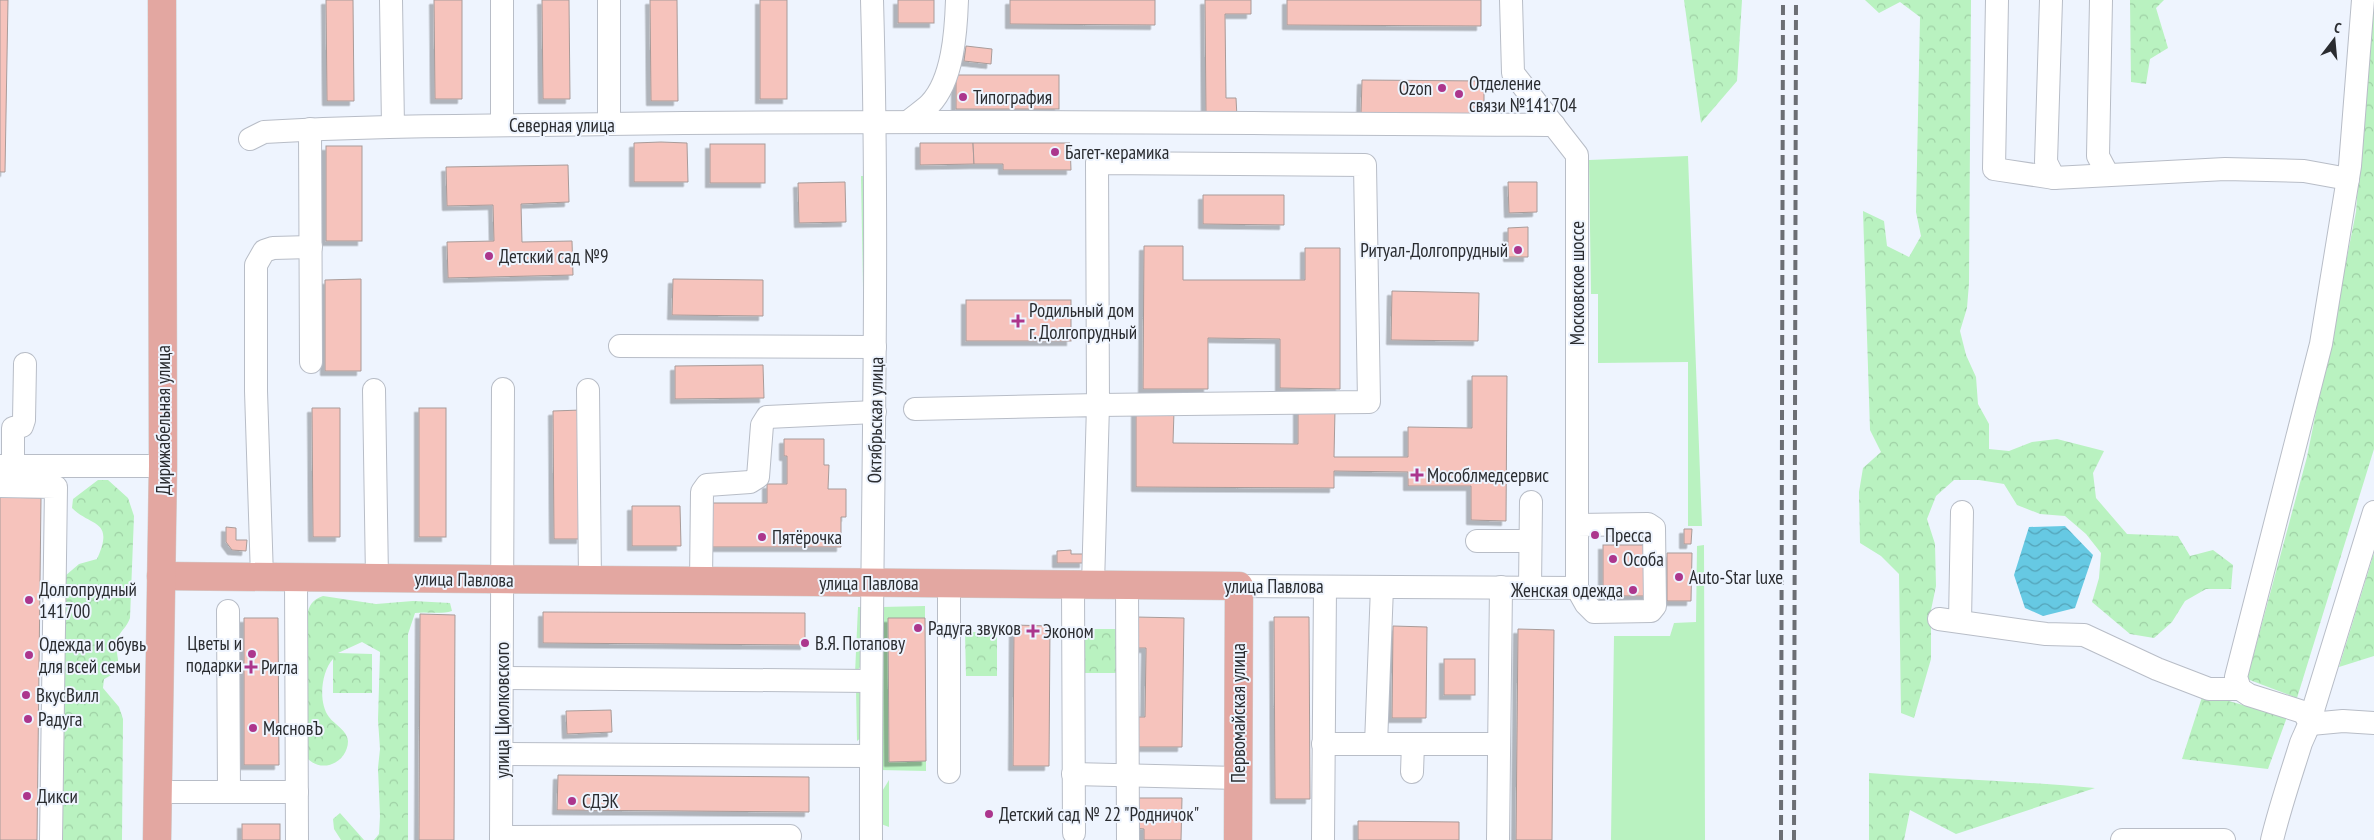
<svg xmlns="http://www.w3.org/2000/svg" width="2374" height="840" viewBox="0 0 2374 840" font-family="'PT Sans Narrow',sans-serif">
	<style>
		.grass { fill: #b9f2c0 }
		.forest { fill: url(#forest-crowns) }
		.water { fill: url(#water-waves) }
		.building { fill: #f6c3bc; stroke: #a89b99; filter: url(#shadow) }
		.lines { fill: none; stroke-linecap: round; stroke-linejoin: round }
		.minor-casing { stroke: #b8bdc7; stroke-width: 24 }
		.major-casing { stroke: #d0d1d1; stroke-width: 29 }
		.minor { stroke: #fff; stroke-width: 22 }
		.major { stroke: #e3a7a1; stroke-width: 28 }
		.rail { stroke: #6b6e74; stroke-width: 4; stroke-dasharray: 10 5; stroke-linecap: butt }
		.poi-dot { fill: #ac368d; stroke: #eef4fe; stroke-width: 2 }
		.labels { text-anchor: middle; stroke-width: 4; stroke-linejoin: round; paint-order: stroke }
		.poi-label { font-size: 19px; fill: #2a2c30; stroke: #eef4fe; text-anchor: start }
		.street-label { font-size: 19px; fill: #2a2c30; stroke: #eef4fe }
	</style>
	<defs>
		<pattern id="forest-crowns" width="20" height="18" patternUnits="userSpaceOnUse" patternTransform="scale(1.25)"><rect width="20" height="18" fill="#b9f2c0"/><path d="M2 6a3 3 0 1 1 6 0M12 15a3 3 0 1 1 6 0" fill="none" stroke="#9fd0a5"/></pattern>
		<pattern id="water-waves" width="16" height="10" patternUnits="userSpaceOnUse" patternTransform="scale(1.25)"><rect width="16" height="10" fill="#66c9e3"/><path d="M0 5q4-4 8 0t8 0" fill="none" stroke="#54a3b8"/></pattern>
		<filter id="shadow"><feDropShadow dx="-4.5" dy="4.5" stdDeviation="0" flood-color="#0004"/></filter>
	</defs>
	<rect width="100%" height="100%" fill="#eef4fe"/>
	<g class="grass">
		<polygon points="1688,156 1702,526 1688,526 1688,362 1598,363 1598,294 1591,294 1589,160"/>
		<polygon points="861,176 868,176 864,344"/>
		<polygon points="1704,545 1705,840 1611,840 1614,636 1670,636 1674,623 1696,622 1697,546"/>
		<polygon points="925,606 925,618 888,618 889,761 926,761 926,771 880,770 882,607"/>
		<polygon points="858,607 862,607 862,610 860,667 855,674"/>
		<polygon points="856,689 862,693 862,737 857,741"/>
		<polygon points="889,780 889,827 881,824 881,793"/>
	</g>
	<g class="forest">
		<polygon points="1684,0 1742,0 1737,81 1701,123"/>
		<polygon points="1865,0 1971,0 1969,283 1967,308 1960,331 1966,355 1976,377 1978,404 1989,424 1989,449 2009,451 2032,442 2057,439 2104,451 2093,473 2096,498 2127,534 2178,536 2190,556 2213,550 2233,565 2231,589 2206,589 2185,601 2172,622 2154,638 2130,634 2092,602 2099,578 2101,553 2086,534 2065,516 2040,514 2017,505 2004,484 1979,480 1954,480 1936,496 1927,519 1935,544 1936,586 1931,610 1931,659 1914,718 1901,713 1899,574 1881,556 1860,543 1859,492 1863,468 1881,452 1870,430 1863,211 1884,221 1887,246 1909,257 1921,236 1916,212 1920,17 1900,2 1879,13"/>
		<polygon points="2130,0 2164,0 2156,8 2168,48 2150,59 2146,84 2131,82"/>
		<polygon points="2371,0 2374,0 2374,449 2297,698 2247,679 2307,457 2356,212"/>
		<path d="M98,480H108L128,498L134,516L130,618C127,627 121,630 118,638C111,655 130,667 104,679L103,688L119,707L123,719L122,840H54L63,786L64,766L59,724L65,576L79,564L97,559C115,519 91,527 72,508L73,499Z"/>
		<polygon points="2374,553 2374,656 2339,667"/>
		<path d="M323,596L376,604L413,601L450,603L452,611C439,615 428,611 415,613L408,634V840H374L379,834L380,816L378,768L380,749L378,720L380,652L362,642L338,653L372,654V693H333V659C321,672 318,703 329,717C335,725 347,730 348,741C348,761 323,775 307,758V616C309,605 312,600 323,596Z"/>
		<rect x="1085" y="629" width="31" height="44"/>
		<polygon points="965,632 997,632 997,676 966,676"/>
		<polygon points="2203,694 2287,717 2268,769 2182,759"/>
		<path d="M1869,773C1944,779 2020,781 2095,788L1956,834L1910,810L1904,840H1869Z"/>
		<polygon points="340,813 364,840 366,840 341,840 334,829 333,819"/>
	</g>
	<polygon class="water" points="2065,526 2093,555 2075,608 2043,616 2025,608 2014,575 2029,527"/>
	<g class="building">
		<polygon points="0,0 8,0 5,172 0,172"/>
		<polygon points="326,0 353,0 354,101 327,101"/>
		<polygon points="434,0 462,0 462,99 435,99"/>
		<polygon points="542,0 569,0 570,99 543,99"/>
		<polygon points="650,0 677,0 678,101 651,101"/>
		<rect x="760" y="0" width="27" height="99"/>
		<rect x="898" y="0" width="36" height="23"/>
		<polygon points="1010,0 1155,0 1155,25 1010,24"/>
		<polygon points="1205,0 1251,0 1251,14 1225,14 1226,98 1236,98 1237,117 1206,118"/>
		<polygon points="1287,0 1481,0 1481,26 1287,25"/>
		<polygon points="966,46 992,49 991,64 964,61"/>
		<rect x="956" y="75" width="103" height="34"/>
		<polygon points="1362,80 1484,81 1484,114 1361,113"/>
		<polygon points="661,142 687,143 688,182 634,182 634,143"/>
		<polygon points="920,143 973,143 974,164 920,165"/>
		<polygon points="973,143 1070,143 1071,170 1003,170 1003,164 974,164"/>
		<rect x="710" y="144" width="55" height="39"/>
		<rect x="326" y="146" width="36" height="95"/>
		<polygon points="568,165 569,202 521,204 522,242 572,241 573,275 448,278 447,242 494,241 493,205 447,206 446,167"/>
		<polygon points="845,182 846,222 799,223 798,183"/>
		<polygon points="1508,182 1537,182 1537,212 1509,213"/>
		<polygon points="1203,195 1284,195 1284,225 1203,224"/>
		<polygon points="1528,227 1528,257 1508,257 1508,228"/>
		<polygon points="1144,246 1183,246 1183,280 1305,280 1305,248 1340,248 1340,389 1280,388 1280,339 1208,338 1208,389 1143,389"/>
		<polygon points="361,279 361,371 325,371 325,280"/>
		<polygon points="673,279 763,280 763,316 672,315"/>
		<polygon points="1392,291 1479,293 1478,341 1391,340"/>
		<rect x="966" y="300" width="105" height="41"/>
		<polygon points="763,365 764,398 675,399 675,366"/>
		<polygon points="1472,376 1507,376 1506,521 1471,520 1471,486 1408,486 1408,472 1334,471 1334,488 1136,487 1136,410 1174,411 1173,443 1298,444 1298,409 1335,410 1334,457 1408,457 1408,427 1472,428"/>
		<polygon points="312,408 340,408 340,537 313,537"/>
		<rect x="419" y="408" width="27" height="129"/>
		<polygon points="581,410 581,539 554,539 553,411"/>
		<polygon points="784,439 824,439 824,465 829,465 828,489 846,489 846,517 841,517 841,547 710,547 710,503 767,503 767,484 787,484 787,456 784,456"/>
		<polygon points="0,497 41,498 37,840 0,840"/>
		<polygon points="632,506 680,506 681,546 632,546"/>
		<polygon points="226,527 236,528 236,540 247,540 246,551 232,550 226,542"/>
		<polygon points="1684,529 1692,529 1691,544 1684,544"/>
		<rect x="1603" y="545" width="49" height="51"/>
		<polygon points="1071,550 1071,554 1084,554 1084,563 1057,563 1057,551"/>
		<polygon points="1667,553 1692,553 1691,601 1667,601"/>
		<polygon points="543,612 805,613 805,645 543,643"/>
		<polygon points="420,614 455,615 454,840 419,840"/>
		<polygon points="1136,617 1184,618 1182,747 1135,747 1135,717 1145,717 1146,652 1146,648 1136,648"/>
		<polygon points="1274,617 1309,617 1310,799 1275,799"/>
		<polygon points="244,618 278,618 279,765 244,765"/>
		<polygon points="888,618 925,618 926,761 889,762"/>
		<polygon points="1014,625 1050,626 1049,766 1013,766"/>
		<polygon points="1393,626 1427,627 1426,718 1392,718"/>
		<polygon points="1518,629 1554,630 1552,840 1516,840"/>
		<rect x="1444" y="659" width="31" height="36"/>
		<polygon points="611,710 612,732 567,734 566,711"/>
		<polygon points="558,775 809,777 809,812 557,810"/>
		<polygon points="1134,798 1182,798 1181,840 1144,840 1144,829 1134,828"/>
		<polygon points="1358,821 1459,822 1459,840 1358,840"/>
		<rect x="242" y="824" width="38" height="16"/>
	</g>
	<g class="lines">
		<g class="minor-casing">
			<g id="minor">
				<polyline points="391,0 393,126"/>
				<polyline points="1511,0 1513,73 1577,155 1577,588 1586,604 1594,612 1651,611 1655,606 1654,528 1648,524 1577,525"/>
				<polyline points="1997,0 1994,169 2054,178 2225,169 2304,171 2348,179"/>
				<polyline points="2051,0 2046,162 2054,178"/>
				<polyline points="2101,0 2098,156 2108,175"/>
				<path d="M909,121C916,115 924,110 930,104C953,80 956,31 957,0"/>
				<polyline points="609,124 609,0"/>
				<polyline points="502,125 502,0"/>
				<polyline points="310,129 311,362"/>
				<path d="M250,139L264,132C379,125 493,126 608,124C923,120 1238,123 1554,125"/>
				<polygon points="1097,163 1365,165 1369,402 1098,405"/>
				<polyline points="620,346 875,347"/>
				<polyline points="374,390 377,578"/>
				<polyline points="588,390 590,581"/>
				<polyline points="915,409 1098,405 1093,585"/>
				<polyline points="0,466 163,466"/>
				<polyline points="13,466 13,428 22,426 24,420 25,364"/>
				<polyline points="0,486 56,487 51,840"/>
				<polyline points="1477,541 1530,541"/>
				<polyline points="262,577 256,391 256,265 264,251 273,248 311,247"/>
				<polyline points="296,577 297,840"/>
				<polyline points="701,582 702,492 707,485 750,482 758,477 762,425 767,417 875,412"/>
				<polyline points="1073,585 1074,833"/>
				<polyline points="1127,585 1128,840"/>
				<polyline points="1239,586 1577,588"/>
				<polyline points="1382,587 1376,744 1498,744"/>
				<polyline points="1530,588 1531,502"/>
				<polyline points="228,611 229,792"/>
				<polyline points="1939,619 2046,634 2084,635 2157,669 2209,689 2240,689"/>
				<polyline points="1960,621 1962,512"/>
				<polyline points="502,678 871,681"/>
				<polyline points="2311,724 2303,712 2249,695 2240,689 2236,677 2321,344 2350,166 2363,0"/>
				<polyline points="2311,724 2343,721 2374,723"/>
				<polyline points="1323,744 1376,744"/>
				<polyline points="502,754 870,756"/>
				<polyline points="949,772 949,584"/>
				<polyline points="1412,772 1413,744"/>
				<polyline points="1073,774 1238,778"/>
				<polyline points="158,792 297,792"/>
				<polyline points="501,837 790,836"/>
				<polyline points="501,840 503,389"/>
				<path d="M871,840C870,560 880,280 872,0"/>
				<polyline points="1323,840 1325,587"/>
				<polyline points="1498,840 1501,587"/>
				<polyline points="2122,840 2224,840"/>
				<path d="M2272,840C2280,807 2291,775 2301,743C2306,731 2312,721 2314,707L2374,512"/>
			</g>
		</g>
		<g class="major-casing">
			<g id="major">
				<polyline points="161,576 1239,586 1238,840"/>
				<polyline points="157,840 163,466 162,0"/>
			</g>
		</g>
		<use href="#minor" class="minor"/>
		<use href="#major" class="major"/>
		<g class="rail">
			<polyline points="1781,840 1783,0"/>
			<polyline points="1794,840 1796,0"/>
		</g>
	</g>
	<g class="poi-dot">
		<circle cx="1442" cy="88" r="5"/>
		<circle cx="1459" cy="94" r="5"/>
		<circle cx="963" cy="97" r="5"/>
		<circle cx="1055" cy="152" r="5"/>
		<circle cx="1518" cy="250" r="5"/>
		<circle cx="489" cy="256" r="5"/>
		<path d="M1015.5 313.5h5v5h5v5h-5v5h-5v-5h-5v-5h5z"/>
		<path d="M1414.5 467.5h5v5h5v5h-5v5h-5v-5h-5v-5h5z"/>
		<circle cx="1595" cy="535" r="5"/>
		<circle cx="762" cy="537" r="5"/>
		<circle cx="1613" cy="559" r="5"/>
		<circle cx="1679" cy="577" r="5"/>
		<circle cx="1633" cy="590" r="5"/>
		<circle cx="29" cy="600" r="5"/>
		<circle cx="918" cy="628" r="5"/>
		<path d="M1030.5 623.5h5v5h5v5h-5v5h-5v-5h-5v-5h5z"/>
		<circle cx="805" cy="643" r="5"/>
		<circle cx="252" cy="654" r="5"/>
		<circle cx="29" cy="655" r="5"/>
		<path d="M248.5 659.5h5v5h5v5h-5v5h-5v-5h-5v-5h5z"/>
		<circle cx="26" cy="695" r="5"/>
		<circle cx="28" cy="719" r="5"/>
		<circle cx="253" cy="728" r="5"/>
		<circle cx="27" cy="796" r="5"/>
		<circle cx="572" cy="801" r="5"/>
		<circle cx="989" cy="814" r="5"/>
	</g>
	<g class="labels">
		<g class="poi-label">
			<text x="1469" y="90">Отделение<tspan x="1469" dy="22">связи №141704</tspan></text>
			<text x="1432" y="95" text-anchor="end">Ozon</text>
			<text x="973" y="104">Типография</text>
			<text x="1065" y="159">Багет-керамика</text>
			<text x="1508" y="257" text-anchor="end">Ритуал-Долгопрудный</text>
			<text x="499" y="263">Детский сад №9</text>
			<text x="1029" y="317">Родильный дом<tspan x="1029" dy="22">г. Долгопрудный</tspan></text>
			<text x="1427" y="482">Мособлмедсервис</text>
			<text x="1605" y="542">Пресса</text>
			<text x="772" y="544">Пятёрочка</text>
			<text x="1623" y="566">Особа</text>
			<text x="1689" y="584">Auto-Star luxe</text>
			<text x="39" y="596">Долгопрудный<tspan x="39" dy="22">141700</tspan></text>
			<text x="1623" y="597" text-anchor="end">Женская одежда</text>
			<text x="928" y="635">Радуга звуков</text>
			<text x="1043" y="638">Эконом</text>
			<text x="242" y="650" text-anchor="end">Цветы и<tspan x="242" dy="22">подарки</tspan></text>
			<text x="815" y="650">В.Я. Потапову</text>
			<text x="39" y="651">Одежда и обувь<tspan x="39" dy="22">для всей семьи</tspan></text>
			<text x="261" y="674">Ригла</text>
			<text x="36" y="702">ВкусВилл</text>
			<text x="38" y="726">Радуга</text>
			<text x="263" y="735">МясновЪ</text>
			<text x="37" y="803">Дикси</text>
			<text x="582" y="808">СДЭК</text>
			<text x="999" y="821">Детский сад № 22 "Родничок"</text>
		</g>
		<g class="street-label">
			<text x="562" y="132">Северная улица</text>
			<text transform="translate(1577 283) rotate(-90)" y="7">Московское шоссе</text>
			<text transform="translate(163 420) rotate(-90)" y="7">Дирижабельная улица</text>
			<text transform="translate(875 420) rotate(-89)" y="7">Октябрьская улица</text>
			<text transform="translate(464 579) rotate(1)" y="7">улица Павлова</text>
			<text x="869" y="590">улица Павлова</text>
			<text x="1274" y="593">улица Павлова</text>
			<text transform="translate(502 710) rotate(-90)" y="7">улица Циолковского</text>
			<text transform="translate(1238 713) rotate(-90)" y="7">Первомайская улица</text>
		</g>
	</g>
	<g transform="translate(2334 40) rotate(16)" stroke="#eef4fe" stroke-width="4" paint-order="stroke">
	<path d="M0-4L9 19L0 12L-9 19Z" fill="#2a2c30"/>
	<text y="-8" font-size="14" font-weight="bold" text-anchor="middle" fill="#2a2c30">С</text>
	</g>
</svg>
